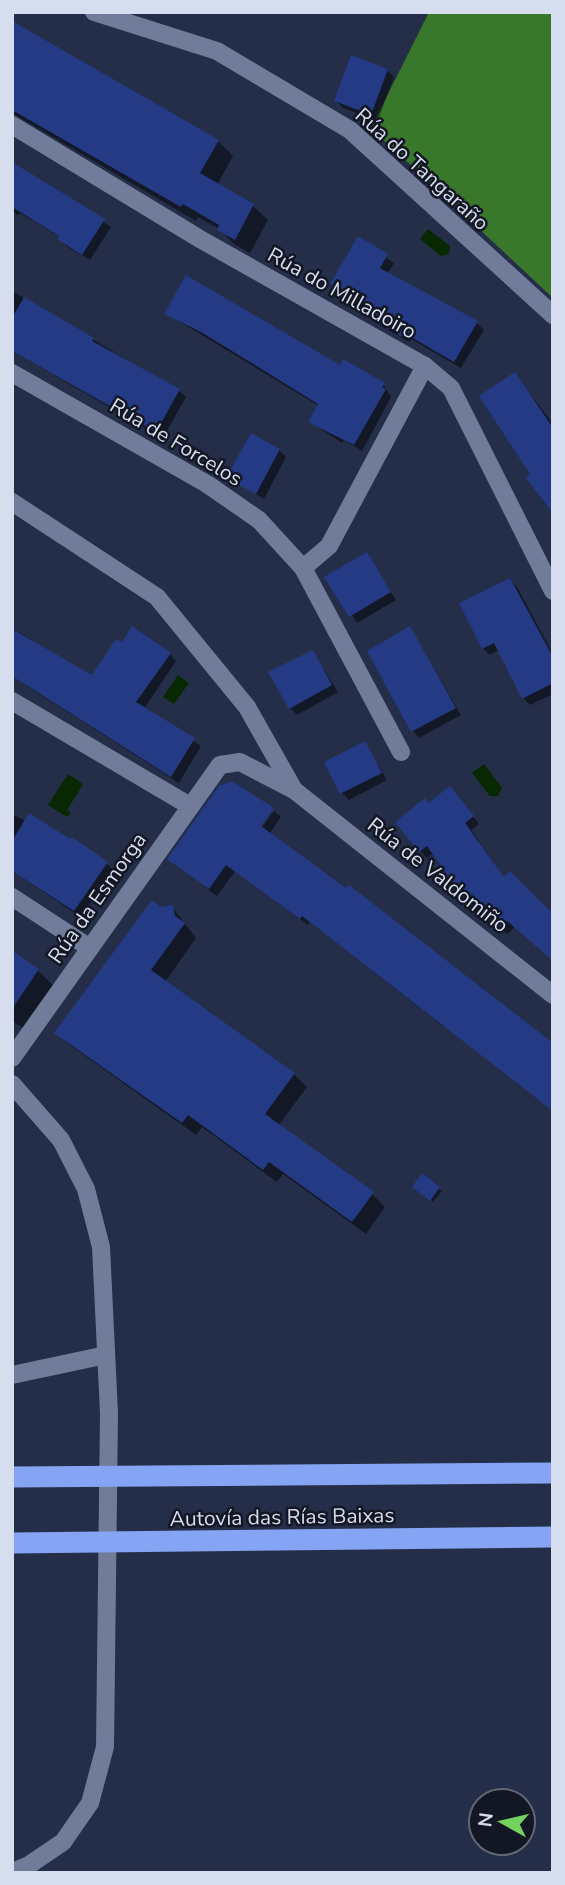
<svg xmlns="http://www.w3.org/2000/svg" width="565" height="1885" viewBox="0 0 565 1885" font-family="'Nunito Sans',sans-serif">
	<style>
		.forest { fill: #39772b }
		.water { fill: #072801 }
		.shadow { fill: #0007 }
		.building { fill: #243a85 }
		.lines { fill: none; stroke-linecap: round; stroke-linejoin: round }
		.street { stroke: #707c9a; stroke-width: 18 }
		.secondary { stroke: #707c9a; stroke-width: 18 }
		.highway { stroke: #85a4f3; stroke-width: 21 }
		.labels { text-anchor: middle; stroke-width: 5; stroke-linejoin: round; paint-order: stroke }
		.street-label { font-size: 21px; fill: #d6ddee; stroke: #121723 }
	</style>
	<rect width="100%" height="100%" fill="#242e48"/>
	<polygon class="forest" points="429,12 553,12 553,298 371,128"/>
	<g class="water">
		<polygon points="428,229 450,246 449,254 441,256 420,239"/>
		<polygon points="178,675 189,683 174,704 163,697"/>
		<polygon points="484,764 502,788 498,796 490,796 472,773"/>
		<polygon points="68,774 83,784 67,810 71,813 67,817 48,805"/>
	</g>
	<g class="shadow">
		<polygon points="12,23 218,141 233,156 217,185 253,206 268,220 250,253 234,244 219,229 198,217 196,221 12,113"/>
		<polygon points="387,70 394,77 378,120 343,108 336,101"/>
		<polygon points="12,165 111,227 90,260 66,246 60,237 20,213 18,215 12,212"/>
		<polygon points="358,239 394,263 387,274 477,323 484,330 461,368 411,339 409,342 379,325 372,318 376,312 332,284"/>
		<polygon points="12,291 179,391 186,397 163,438 12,351"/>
		<polygon points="167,314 341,367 383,384 391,397 362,451 344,440 342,443 310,422 319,406"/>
		<polygon points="515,374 553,424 553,510 533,474"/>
		<polygon points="279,450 286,457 264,499 228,477"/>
		<polygon points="367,554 396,600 357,623 327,577"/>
		<polygon points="510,580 517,587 553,654 553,694 530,705 523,698 499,650 490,655 483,648"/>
		<polygon points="12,628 92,678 170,654 176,661 144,709 201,746 179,783 27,686 12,670"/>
		<polygon points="410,628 461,715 419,738 413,731"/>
		<polygon points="313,653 338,692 297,715 290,708"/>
		<polygon points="365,743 387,780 349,800 342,793"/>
		<polygon points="232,783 271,809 254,832 257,834 274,811 281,817 269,834 444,1024 443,1026 310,922 308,925 235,871 217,896 169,859"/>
		<polygon points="457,795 479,824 471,830 505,879 515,927 507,934 462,891 434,852 427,858 420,851 429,804"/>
		<polygon points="12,814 107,864 113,870 81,917 12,871"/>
		<polygon points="172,907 196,938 165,982 294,1074 307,1087 278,1126 372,1194 385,1207 366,1234 283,1174 277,1182 202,1127 196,1135 70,1045 57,1032 161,909"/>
		<polygon points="12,953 38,971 55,987 26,1030 12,1021"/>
		<polygon points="423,1176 442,1191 433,1202 417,1190"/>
	</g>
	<g class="building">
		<polygon points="12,21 219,140 200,173 254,204 235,240 217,230 219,225 183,204 181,207 12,110"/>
		<polygon points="351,55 388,69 371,115 334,101"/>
		<polygon points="12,162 105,219 82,255 57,239 59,236 12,207"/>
		<polygon points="358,236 388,254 380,268 478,321 454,362 404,333 402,337 370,319 375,310 330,284"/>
		<polygon points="186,275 340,365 343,359 385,383 382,387 386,389 354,445 308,422 318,404 201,332 164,314"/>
		<polygon points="24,297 94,338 92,341 180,389 156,432 12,351 12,318"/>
		<polygon points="515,372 553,428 553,513 526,478 530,474 479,396"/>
		<polygon points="251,433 280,449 256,494 226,478"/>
		<polygon points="367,552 391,592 349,617 324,577"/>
		<polygon points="510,578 553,657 553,683 522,699 494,643 482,649 459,603"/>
		<polygon points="132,626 171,653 136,702 195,738 171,777 12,676 12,629 92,675 116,639 122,642"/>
		<polygon points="410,626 456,708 411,732 367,651"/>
		<polygon points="313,650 332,685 289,709 268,672"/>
		<polygon points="365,741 382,773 340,794 324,762"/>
		<polygon points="232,781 274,808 261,826 346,888 349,885 553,1043 553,1111 302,916 300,919 226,865 209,889 167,859 219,786"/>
		<polygon points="450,786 474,816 465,823 504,877 510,871 553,914 553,961 507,921 499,928 462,891 460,893 427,846 419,852 395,822 425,798 428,803"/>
		<polygon points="29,813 70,839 72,837 108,862 74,911 12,871 12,841"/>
		<polygon points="152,900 161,907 173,905 175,916 185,923 151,970 295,1073 265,1114 374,1192 352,1222 269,1162 263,1170 188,1115 182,1123 54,1033"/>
		<polygon points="12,951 39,969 12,1009"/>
		<polygon points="422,1173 440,1187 430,1201 412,1187"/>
	</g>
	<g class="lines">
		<g class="street">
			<polyline points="94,12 217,51 350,130 553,315"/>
			<polyline points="12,125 200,239 425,366 451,388 553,591"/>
			<polyline points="12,373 207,484 259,520 303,568 401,752"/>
			<polyline points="12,502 157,597 247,707 294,790"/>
			<polyline points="303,568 329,546 425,366"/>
			<polyline points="12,701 190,806"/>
			<polyline points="12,897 90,948"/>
			<polyline points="12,1058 220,765 240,762 294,790 553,995"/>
			<polyline points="12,1375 106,1355"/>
		</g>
		<polyline class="secondary" points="12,1084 61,1140 86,1189 101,1247 109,1413 105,1747 90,1803 63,1842 29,1865 12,1872"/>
		<g class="highway">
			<polyline points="12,1477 553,1473"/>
			<polyline points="12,1543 553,1537"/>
		</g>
	</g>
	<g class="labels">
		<g class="street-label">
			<text transform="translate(422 169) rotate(42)" y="7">Rúa do Tangaraño</text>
			<text transform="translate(342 293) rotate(29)" y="7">Rúa do Milladoiro</text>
			<text transform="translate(176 442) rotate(31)" y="7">Rúa de Forcelos</text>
			<text transform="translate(438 875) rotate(38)" y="7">Rúa de Valdomiño</text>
			<text transform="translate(97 898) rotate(-55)" y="7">Rúa da Esmorga</text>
			<text transform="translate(282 1517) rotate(-1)" y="7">Autovía das Rías Baixas</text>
		</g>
	</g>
	<rect width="565" height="1885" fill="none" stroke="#d6ddee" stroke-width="28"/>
	<g transform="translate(502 1822) rotate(278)"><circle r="33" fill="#121723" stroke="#606674" stroke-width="2"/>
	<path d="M0-5L12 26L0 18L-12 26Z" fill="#73d25d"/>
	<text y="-10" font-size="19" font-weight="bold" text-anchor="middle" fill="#d6ddee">N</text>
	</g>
</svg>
